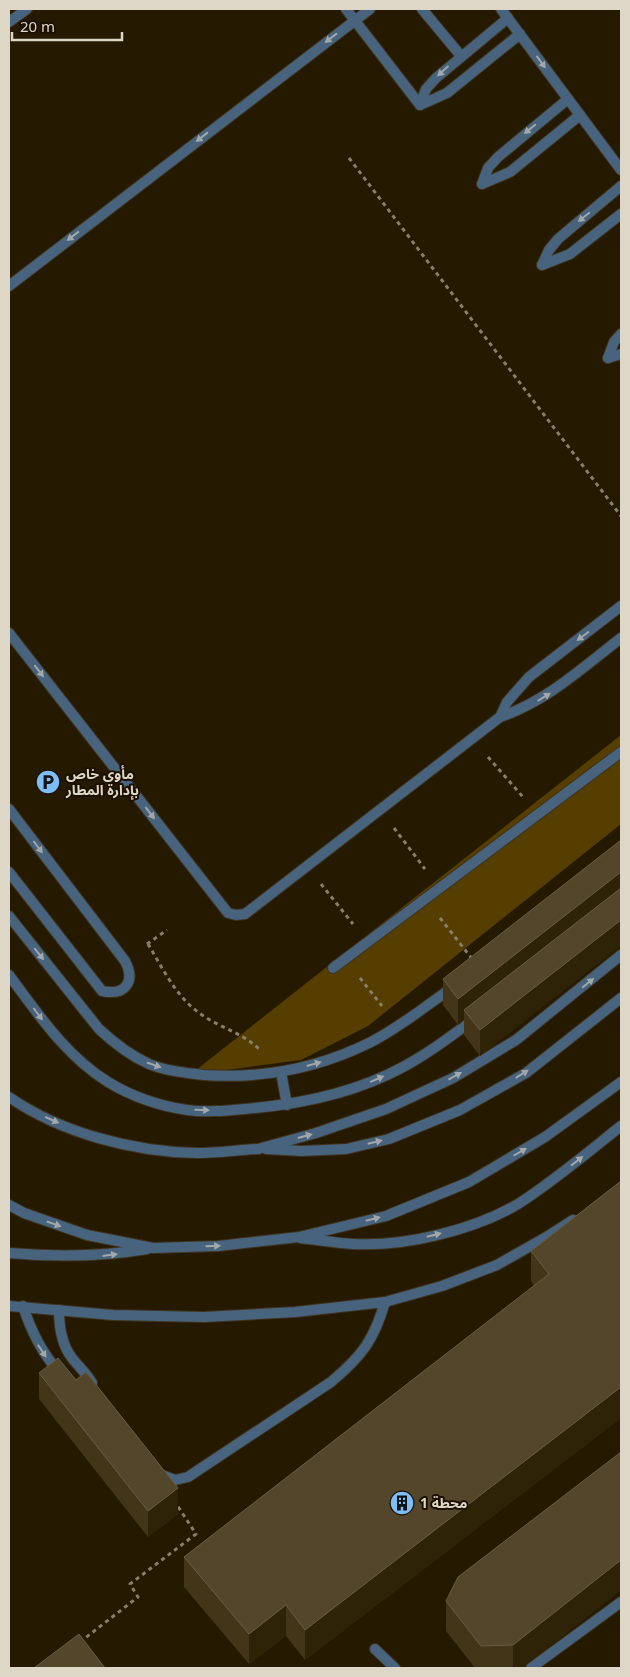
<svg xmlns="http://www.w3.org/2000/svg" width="630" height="1677" viewBox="0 0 630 1677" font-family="Georgia,'Noto Sans Arabic',serif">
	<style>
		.green { fill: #553e00 }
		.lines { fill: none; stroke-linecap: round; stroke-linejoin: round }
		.service-casing { stroke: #3f331c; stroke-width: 12 }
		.tertiary-casing { stroke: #3f331c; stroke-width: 12 }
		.path { stroke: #887f6a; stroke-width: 3; stroke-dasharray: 4 4; stroke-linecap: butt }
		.service { stroke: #47637d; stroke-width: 10 }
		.tertiary { stroke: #47637d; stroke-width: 10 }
		.wall { fill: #423518 }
		.shaded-wall { fill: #2f2307 }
		.building { fill: #53462b; stroke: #685d43 }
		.oneway { fill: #a2a8a9 }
		.labels { text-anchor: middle; stroke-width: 4; stroke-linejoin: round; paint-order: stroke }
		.poi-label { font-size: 14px; font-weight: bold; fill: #ded6c6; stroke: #1c1000; text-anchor: start }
	</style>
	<rect width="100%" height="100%" fill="#251900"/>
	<polygon class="green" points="621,735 621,824 368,1026 301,1060 226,1070 196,1070"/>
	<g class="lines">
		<g class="service-casing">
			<g id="service">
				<polyline points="346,9 420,105"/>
				<polyline points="422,9 461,56"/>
				<polyline points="501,9 621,170"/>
				<polyline points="9,22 27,9"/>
				<polyline points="420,105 426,89 436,78 508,18"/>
				<polyline points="420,105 447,93 520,34"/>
				<polyline points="482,184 488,168 498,157 568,99"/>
				<polyline points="482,184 510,172 580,115"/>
				<polyline points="542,265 549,250 558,239 621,186"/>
				<polyline points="542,265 570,254 621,214"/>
				<polyline points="9,286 370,9"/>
				<polyline points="608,358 614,342 621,334"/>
				<polyline points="608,358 621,354"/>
				<path d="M9,633L228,913L236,915L245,914L500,717C547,701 582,668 621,638"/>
				<polyline points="500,717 507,702 529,677 621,606"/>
				<path d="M9,809L125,961C136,982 125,996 102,991L9,872"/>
				<path d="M9,916L99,1029C114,1043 129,1055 149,1064C166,1071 186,1073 204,1075C262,1079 319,1068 371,1042C400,1027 426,1006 453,987"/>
				<polyline points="333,968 621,752"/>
				<path d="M9,975C38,1014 66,1056 108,1082C131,1096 160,1106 187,1110C209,1113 232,1110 255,1108C307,1103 357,1092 403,1067C429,1053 452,1036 475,1018"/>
				<polyline points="281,1072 287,1105"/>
				<polyline points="258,1149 316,1133 386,1109 453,1078 516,1040 621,955"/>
				<polyline points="266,1149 302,1151 346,1149 389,1139 460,1110 526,1073 621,998"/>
				<path d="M300,1238C318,1240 336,1243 353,1244C404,1247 474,1230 518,1204C554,1181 588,1152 621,1126"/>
				<polyline points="9,1306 113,1315 204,1317 295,1312 385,1302 442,1286 497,1265 548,1236 573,1220"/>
				<path d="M23,1306C31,1331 41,1352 59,1372"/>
				<path d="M59,1310C59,1327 61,1344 72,1358C79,1367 87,1374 92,1383"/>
				<path d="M159,1474L175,1480L188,1477L331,1382C362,1356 374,1340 385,1302"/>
				<polyline points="375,1649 395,1668"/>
				<polyline points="531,1668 621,1602"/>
			</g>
		</g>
		<g class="tertiary-casing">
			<g id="tertiary">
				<path d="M9,1097C61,1133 134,1152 197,1153C217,1153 237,1150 258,1149"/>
				<polyline points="9,1205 24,1213 87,1235 153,1248 218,1246 299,1237 386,1216 469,1182 545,1137 621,1082"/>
				<path d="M9,1253C56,1257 100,1257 147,1249"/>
			</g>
		</g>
		<g class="path">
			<polyline points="349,158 621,516"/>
			<polyline points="488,757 523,797"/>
			<polyline points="394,828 425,869"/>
			<polyline points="321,884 353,924"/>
			<polyline points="440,918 473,960"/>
			<polyline points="147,944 167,930"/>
			<path d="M148,944C162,967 175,995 198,1012C217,1027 242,1032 260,1050"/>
			<polyline points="360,978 382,1006"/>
			<polyline points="80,1642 138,1597 130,1584 196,1534 177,1505"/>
		</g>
		<use href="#service" class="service"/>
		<use href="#tertiary" class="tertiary"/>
	</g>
	<g class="wall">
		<polygon points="621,840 480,1056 464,1035 464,1020 458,1025 443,1005 443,979"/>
		<polygon points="621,1181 621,1418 305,1660 286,1636 249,1664 184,1587 184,1557 534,1286 531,1281 531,1251"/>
		<polygon points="39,1373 178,1514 148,1537 39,1399"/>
		<polygon points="621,1452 621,1590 522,1668 475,1668 446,1631 446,1601"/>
	</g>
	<g class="shaded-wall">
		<polygon points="621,872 621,898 464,1010 464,1020 458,1025 458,999"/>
		<polygon points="621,920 621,946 480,1056 480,1030"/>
		<polygon points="621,1387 621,1418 305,1660 305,1630"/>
		<polygon points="178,1488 178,1514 148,1537 148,1511"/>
		<polygon points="621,1560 621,1590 522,1668 513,1668 513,1645"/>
		<polygon points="286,1605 286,1636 249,1664 249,1634"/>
	</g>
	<g class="building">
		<polygon points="621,840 621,872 458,999 443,979"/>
		<polygon points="621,888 621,920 480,1030 464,1010"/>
		<polygon points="621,1181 621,1388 621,1387 305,1630 286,1605 249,1634 184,1557 549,1274 531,1251"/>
		<polygon points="58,1358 76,1380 86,1372 178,1488 148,1511 39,1373"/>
		<polygon points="621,1452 621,1560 513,1645 481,1646 446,1601 458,1577"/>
		<polygon points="79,1634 105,1668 34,1668"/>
	</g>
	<defs><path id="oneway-solid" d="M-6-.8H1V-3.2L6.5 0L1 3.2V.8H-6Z" transform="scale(1.25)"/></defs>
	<g class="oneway">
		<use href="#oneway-solid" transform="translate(331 38) rotate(142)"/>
		<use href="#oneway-solid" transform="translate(541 62) rotate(54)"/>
		<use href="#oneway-solid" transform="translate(443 71) rotate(137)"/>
		<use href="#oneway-solid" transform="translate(530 129) rotate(141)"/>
		<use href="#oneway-solid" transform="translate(202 137) rotate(142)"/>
		<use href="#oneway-solid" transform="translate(584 217) rotate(141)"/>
		<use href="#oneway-solid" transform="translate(73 236) rotate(142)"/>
		<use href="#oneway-solid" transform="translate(583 636) rotate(143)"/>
		<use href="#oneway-solid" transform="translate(39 671) rotate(52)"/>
		<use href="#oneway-solid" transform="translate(544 697) rotate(-32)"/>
		<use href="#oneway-solid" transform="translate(150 813) rotate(52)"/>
		<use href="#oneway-solid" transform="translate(38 847) rotate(53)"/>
		<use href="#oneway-solid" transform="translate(39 954) rotate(51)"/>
		<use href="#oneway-solid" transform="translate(588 983) rotate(-39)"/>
		<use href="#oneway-solid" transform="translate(38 1014) rotate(53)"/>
		<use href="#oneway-solid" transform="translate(314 1064) rotate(-16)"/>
		<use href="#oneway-solid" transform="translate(154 1065) rotate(19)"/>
		<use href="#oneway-solid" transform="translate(522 1074) rotate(-32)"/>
		<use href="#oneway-solid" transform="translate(455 1076) rotate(-29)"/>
		<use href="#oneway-solid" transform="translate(377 1079) rotate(-24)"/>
		<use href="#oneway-solid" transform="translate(202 1110) rotate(2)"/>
		<use href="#oneway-solid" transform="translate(52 1120) rotate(24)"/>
		<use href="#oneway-solid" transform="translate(305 1136) rotate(-15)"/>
		<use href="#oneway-solid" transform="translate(375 1142) rotate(-13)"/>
		<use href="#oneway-solid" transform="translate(520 1152) rotate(-30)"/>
		<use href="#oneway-solid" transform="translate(577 1161) rotate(-38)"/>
		<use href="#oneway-solid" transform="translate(373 1219) rotate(-14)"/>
		<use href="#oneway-solid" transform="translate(54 1224) rotate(19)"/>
		<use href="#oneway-solid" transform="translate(434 1235) rotate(-14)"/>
		<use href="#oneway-solid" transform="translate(213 1246) rotate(-2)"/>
		<use href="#oneway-solid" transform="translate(110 1255) rotate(-7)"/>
		<use href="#oneway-solid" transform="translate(42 1351) rotate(57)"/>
	</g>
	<defs>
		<g id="parking-disc" transform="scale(1.25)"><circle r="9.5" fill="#7dbef9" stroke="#1c1000"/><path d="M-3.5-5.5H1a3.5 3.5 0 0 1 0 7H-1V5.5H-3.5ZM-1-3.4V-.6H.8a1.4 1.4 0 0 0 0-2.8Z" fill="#111"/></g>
		<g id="building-disc" transform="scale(1.25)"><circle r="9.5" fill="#7dbef9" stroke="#1c1000"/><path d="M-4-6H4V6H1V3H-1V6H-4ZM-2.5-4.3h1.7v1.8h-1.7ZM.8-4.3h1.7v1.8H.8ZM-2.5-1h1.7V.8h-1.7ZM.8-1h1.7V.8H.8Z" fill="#111"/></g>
	</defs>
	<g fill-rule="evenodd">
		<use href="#parking-disc" x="48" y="782"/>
		<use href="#building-disc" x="402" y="1503"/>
	</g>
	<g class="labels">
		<g class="poi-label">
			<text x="66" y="779">مأوى خاص<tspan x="66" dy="16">بإدارة المطار</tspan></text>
			<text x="420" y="1508">محطة 1</text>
		</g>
	</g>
	<rect width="630" height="1677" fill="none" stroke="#ded6c6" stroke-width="20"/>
	<path d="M12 32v8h110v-8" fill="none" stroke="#ded6c6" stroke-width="2.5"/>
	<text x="20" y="32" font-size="15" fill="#ded6c6" stroke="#1c1000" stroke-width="4" paint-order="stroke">20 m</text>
</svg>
